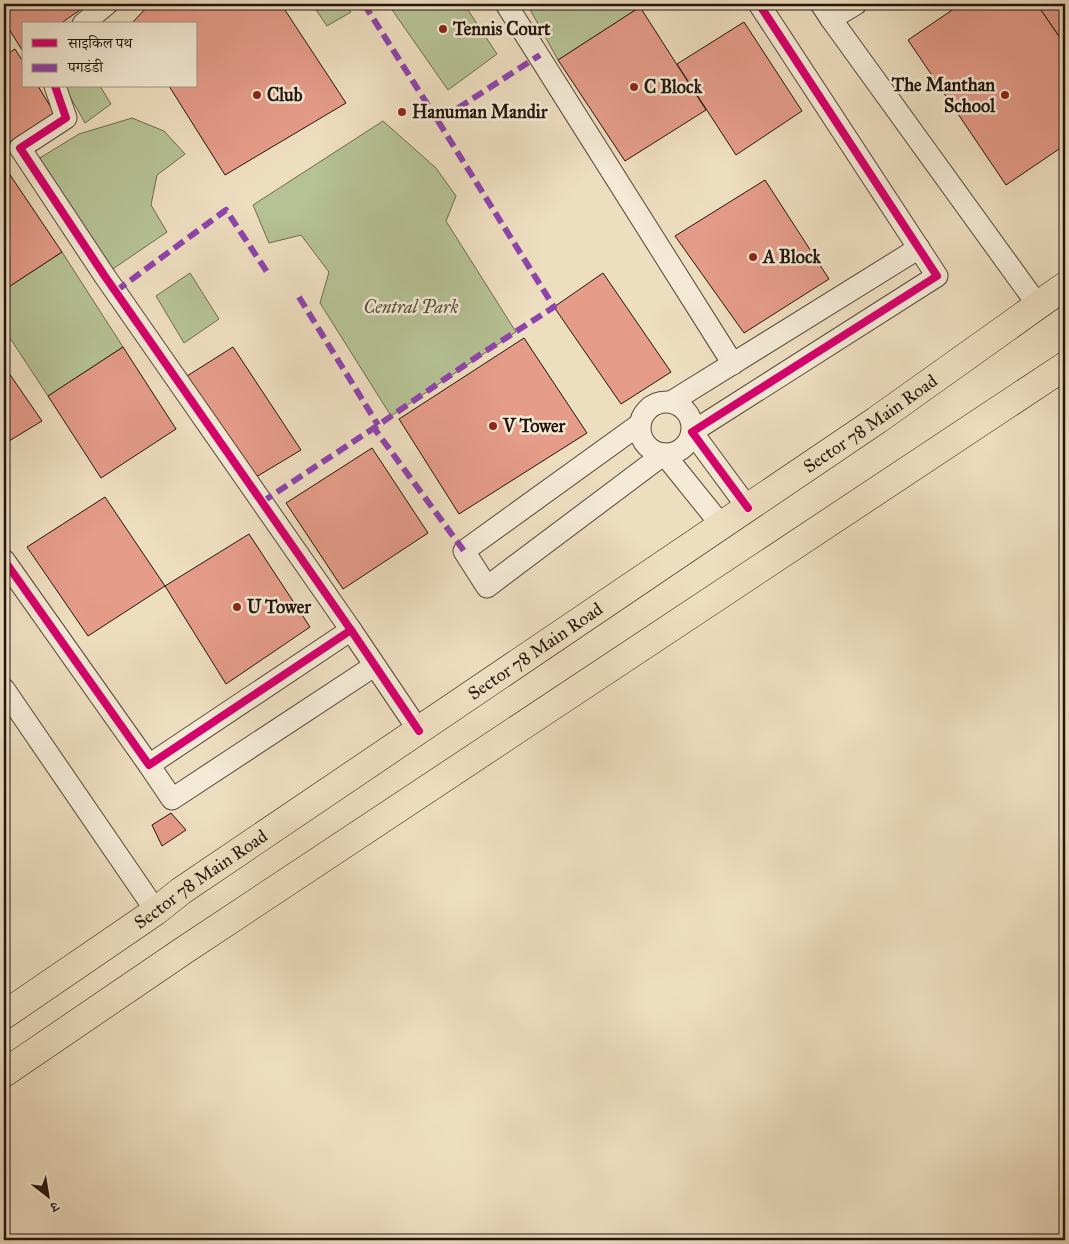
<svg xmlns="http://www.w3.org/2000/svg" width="1069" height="1244" viewBox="0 0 1069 1244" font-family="'IM FELL Great Primer','Noto Serif Devanagari',serif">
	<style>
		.green { fill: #b6c295; stroke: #6c6b50 }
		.building { fill: #e59c89; stroke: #23140c }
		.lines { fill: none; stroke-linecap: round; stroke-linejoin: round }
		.street-casing { stroke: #564639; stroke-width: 23 }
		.primary-casing { stroke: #23140c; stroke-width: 29 }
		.street { stroke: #f4ead6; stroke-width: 21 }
		.primary { stroke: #eedec0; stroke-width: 28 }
		.quiet { stroke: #8e44ad; stroke-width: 6; stroke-dasharray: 12 6; stroke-linecap: butt }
		.cycleway-casing { stroke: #f4ead6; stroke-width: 11 }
		.cycleway { stroke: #d6006c; stroke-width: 8 }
		.poi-dot { fill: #8f2418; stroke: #f4ead6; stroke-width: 2 }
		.labels { text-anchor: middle; stroke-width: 5; stroke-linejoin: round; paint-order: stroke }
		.poi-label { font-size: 18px; font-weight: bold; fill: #23140c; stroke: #f4ead6; text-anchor: start }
		.park-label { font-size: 18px; font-style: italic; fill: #56513c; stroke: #f4ead6 }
		.street-label { font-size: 18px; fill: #23140c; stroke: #f4ead6 }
	</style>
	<rect width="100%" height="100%" fill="#eedec0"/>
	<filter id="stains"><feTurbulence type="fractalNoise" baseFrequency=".004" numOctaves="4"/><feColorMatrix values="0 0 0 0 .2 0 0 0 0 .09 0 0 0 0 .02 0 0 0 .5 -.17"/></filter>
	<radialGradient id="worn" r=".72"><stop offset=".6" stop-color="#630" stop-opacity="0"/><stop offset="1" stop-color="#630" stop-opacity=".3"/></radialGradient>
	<g class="green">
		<polygon points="312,4 345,4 351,12 327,26"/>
		<polygon points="388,4 464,4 497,54 448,90"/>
		<polygon points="527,4 638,4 640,7 558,60"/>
		<polygon points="64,86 100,86 111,104 85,123"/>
		<polygon points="132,118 164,131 185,154 157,175 151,205 167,232 104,275 30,164 79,134"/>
		<polygon points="383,121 436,168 456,196 446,221 516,332 391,416 320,303 329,272 301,235 269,243 253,205"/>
		<polygon points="62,252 123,347 48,396 4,329 4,290"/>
		<polygon points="190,273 219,319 184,343 156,296"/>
	</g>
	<g class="building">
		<polygon points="4,4 87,4 87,5 60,24 24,24 24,49 22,50 4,21"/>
		<polygon points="150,4 281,4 346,103 225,175 169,86 196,86 196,24 131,24"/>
		<polygon points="961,4 1037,4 1065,45 1065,145 1006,185 908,40"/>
		<polygon points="1037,4 1065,4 1065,45"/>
		<polygon points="640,7 706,110 625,161 558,60"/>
		<polygon points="744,22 802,111 736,155 677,64"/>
		<polygon points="15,49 24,63 24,86 38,86 58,119 4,152 4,56"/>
		<polygon points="4,166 62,252 4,290"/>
		<polygon points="765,180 829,279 744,333 675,236"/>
		<polygon points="603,273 671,372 621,404 554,307"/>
		<polygon points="524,338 587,433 459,514 399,419"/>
		<polygon points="123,347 176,429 101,478 48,396"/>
		<polygon points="233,347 301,450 256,477 187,376"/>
		<polygon points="4,366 42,421 4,444"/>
		<polygon points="372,448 428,533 343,589 286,503"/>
		<polygon points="105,497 165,586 88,636 27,547"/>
		<polygon points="249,534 310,627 226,684 165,586"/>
		<polygon points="171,813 186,830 162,846 152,825"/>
	</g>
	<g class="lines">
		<g class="street-casing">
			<g id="street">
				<polyline points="506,4 733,364"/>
				<polyline points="821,4 831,19 856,4"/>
				<polyline points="831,19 1037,304"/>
				<polyline points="83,24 107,4"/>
				<polyline points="55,86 66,118 20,148 104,275 351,630"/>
				<polyline points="671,402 919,248"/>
				<circle cx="666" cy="428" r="26"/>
				<polyline points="640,424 464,551 487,587 664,454 722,526"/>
				<polyline points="748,508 692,432 937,276 759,4"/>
				<polyline points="4,560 149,765 351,630 419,731"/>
				<polyline points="4,689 156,911"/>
				<polyline points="149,765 172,799 374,666"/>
			</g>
		</g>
		<g class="primary-casing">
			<g id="primary">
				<path id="s1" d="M4,1015L156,911L181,891L877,420L1065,286"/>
				<polyline points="4,1073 183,951 1065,366"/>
			</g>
		</g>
		<use href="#street" class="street"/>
		<use href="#primary" class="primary"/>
		<g class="quiet">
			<polyline points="364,4 438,121 540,55"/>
			<polyline points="438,121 554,307 478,356 374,428 464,551"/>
			<polyline points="116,291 226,210 269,275"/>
			<polyline points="299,297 378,425"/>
			<polyline points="262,502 374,428"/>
		</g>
		<g class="cycleway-casing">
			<g id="cycleway">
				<polyline points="55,86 66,118 20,148 104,275 351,630"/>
				<polyline points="748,508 692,432 937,276 759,4"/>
				<polyline points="4,560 149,765 351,630 419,731"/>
			</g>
		</g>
		<use href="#cycleway" class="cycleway"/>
	</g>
	<g class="poi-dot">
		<circle cx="443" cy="29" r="5"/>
		<circle cx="634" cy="87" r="5"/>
		<circle cx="257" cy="95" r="5"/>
		<circle cx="1005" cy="95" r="5"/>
		<circle cx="402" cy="112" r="5"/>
		<circle cx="753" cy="257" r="5"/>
		<circle cx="493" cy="426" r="5"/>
		<circle cx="237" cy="607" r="5"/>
	</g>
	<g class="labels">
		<g class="poi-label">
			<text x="453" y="35">Tennis Court</text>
			<text x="995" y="91" text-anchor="end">The Manthan<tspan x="995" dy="21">School</tspan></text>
			<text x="644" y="93">C Block</text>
			<text x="267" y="101">Club</text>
			<text x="412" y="118">Hanuman Mandir</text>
			<text x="763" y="263">A Block</text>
			<text x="503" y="432">V Tower</text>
			<text x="247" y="613">U Tower</text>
		</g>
		<g class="park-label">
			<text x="411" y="313">Central Park</text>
		</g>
		<g class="street-label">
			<text dy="6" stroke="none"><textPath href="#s1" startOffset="1049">Sector 78 Main Road</textPath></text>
			<text dy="6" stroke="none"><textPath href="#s1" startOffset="644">Sector 78 Main Road</textPath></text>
			<text dy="6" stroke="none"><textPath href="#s1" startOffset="239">Sector 78 Main Road</textPath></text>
		</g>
	</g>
	<rect width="1069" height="1244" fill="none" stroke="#eedec0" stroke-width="20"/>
	<rect x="5" y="5" width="1059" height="1234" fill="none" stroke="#23140c" stroke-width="2.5"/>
	<rect x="10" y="10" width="1049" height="1224" fill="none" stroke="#23140c"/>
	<rect x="22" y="22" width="175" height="65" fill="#f4ead6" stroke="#a09485"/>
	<rect x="32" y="39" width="25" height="8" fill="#d6006c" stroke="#a09485"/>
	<text x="68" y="48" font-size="15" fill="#23140c">साइकिल पथ</text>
	<rect x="32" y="64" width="25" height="8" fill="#8e44ad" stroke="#a09485"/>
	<text x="68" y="72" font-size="15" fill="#23140c">पगडंडी</text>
	<g transform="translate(48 1196) rotate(149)" stroke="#f4ead6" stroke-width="4" paint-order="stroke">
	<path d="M0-4L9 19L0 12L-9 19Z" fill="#23140c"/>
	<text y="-8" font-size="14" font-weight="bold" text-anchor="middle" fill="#23140c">उ</text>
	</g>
	<rect width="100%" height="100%" filter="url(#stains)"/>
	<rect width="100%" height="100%" fill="url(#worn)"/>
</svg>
